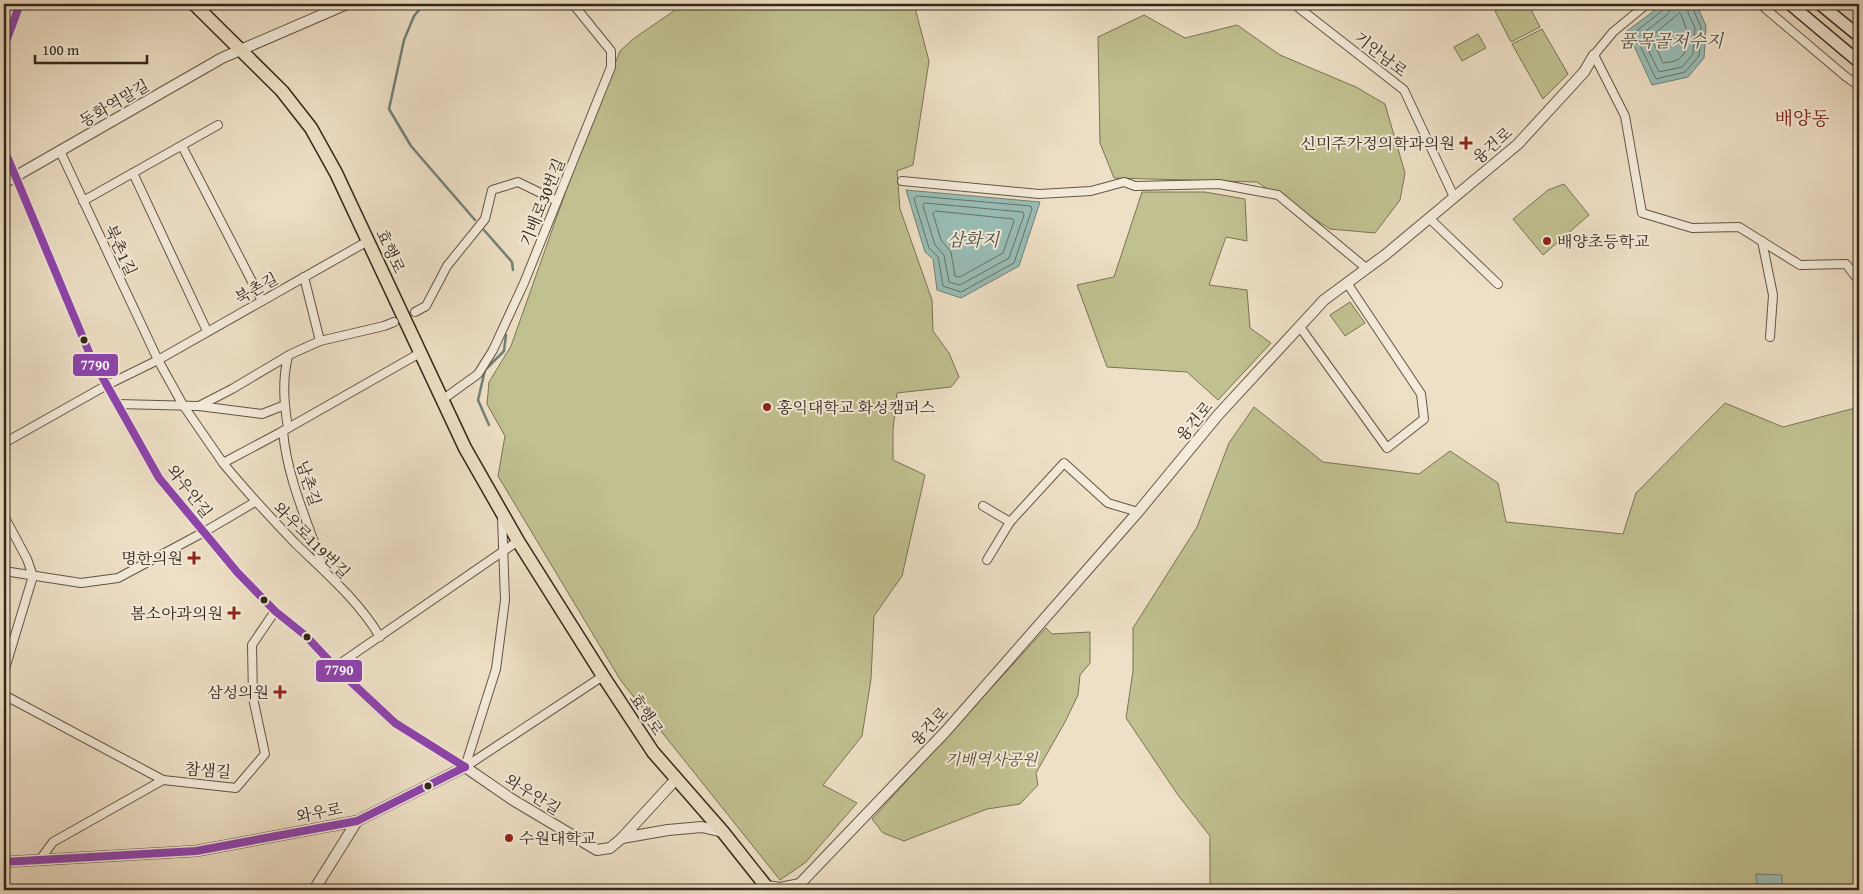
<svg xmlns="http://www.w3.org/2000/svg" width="1863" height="894" viewBox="0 0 1863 894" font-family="'Gentium Book Plus','Noto Serif KR',serif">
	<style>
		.green { fill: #c0c090; stroke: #797455 }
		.water { fill: #99bdb6; stroke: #708178 }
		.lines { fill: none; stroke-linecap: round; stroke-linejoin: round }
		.shore { stroke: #667268; stroke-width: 1 }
		.stream { stroke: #708178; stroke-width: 2.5 }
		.minor-casing { stroke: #615545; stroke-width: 10 }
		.tertiary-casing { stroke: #615545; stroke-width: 12 }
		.secondary-casing { stroke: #32271a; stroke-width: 14 }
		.primary-casing { stroke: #32271a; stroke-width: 15 }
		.minor { stroke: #f4ebda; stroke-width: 8 }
		.tertiary { stroke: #f4ebda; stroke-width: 10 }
		.secondary { stroke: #f4ebda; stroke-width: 11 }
		.primary { stroke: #eee0c6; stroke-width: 12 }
		.bus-1-casing { stroke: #f4ebda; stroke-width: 11 }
		.bus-1 { stroke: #8e44ad; stroke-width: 8 }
		.poi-dot { fill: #8f2418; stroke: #f4ebda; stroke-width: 2 }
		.bus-dot { fill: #32271a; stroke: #f4ebda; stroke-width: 2 }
		.labels { text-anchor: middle; stroke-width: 4; stroke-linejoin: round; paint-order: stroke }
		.street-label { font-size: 16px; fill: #32271a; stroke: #f4ebda }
		.poi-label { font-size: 16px; fill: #32271a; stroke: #f4ebda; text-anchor: end }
		.park-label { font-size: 16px; font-style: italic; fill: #564d38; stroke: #f4ebda }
		.water-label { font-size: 18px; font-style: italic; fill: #515449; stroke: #f4ebda }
		.quarter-label { font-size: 19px; fill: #7a1f14; stroke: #f4ebda }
		.line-badge { stroke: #f4ebda; stroke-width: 2 }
		.badge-label { font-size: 14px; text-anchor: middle; font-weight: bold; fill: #fff }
	</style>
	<rect width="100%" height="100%" fill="#eee0c6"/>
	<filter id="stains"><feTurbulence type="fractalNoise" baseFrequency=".004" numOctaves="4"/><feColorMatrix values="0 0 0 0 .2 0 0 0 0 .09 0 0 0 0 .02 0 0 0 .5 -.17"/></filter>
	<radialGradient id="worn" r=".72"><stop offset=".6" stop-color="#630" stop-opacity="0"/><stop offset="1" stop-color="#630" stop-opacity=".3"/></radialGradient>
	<g class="green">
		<polygon points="684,4 914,4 929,61 913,165 897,171 900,209 932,300 933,331 949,353 959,377 951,387 897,393 893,430 893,460 925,475 902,576 874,616 871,679 862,736 823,785 857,803 806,862 780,880 621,681 498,476 505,436 487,404 489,382 511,346 573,171 620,51 633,39"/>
		<polygon points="1509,4 1528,4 1540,27 1511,42 1495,11"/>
		<polygon points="1144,15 1185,38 1237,25 1280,55 1356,87 1385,104 1405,173 1400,200 1375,233 1330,229 1257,182 1114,178 1100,143 1098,37"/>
		<polygon points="1542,29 1568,74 1543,99 1512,44"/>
		<polygon points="1478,34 1486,48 1462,61 1454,47"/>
		<polygon points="1564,184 1589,215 1543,255 1513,219 1548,190"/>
		<polygon points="1142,192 1205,192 1245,199 1247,241 1226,237 1209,285 1247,290 1250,328 1271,343 1218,400 1187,372 1107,367 1077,285 1114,277"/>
		<polygon points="1350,302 1365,323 1345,336 1330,315"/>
		<polygon points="1725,403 1783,427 1859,407 1859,890 1210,890 1210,836 1178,795 1126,718 1133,671 1133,628 1197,527 1229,443 1254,407 1323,462 1419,474 1450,451 1498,483 1506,522 1623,534 1636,493"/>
		<polygon points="1046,628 1052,634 1090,632 1090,663 1080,675 1078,695 1065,722 1036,773 1038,785 1020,804 987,809 904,841 883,833 872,819"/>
	</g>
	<g class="water">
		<polygon points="1663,4 1700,4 1699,10 1706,26 1704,58 1688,77 1652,85 1627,31"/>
		<polygon points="906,190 1040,202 1019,266 961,298 937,290 933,259 925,252"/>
		<polygon points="1756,874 1782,875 1782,886 1757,885"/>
	</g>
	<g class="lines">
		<g class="shore">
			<polyline points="1665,4 1663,10 1634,33 1656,79 1685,72 1699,56 1701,27 1694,11 1695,4"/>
			<polyline points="1672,4 1668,14 1641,35 1659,72 1682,67 1693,54 1695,28 1688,13 1688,4"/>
			<path d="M1680,13C1687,26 1693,48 1679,59C1675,62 1668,62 1663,63L1651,37Z"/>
			<polygon points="917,196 1031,206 1032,209 1014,263 961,292 943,286 938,257 929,248 914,199"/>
			<polygon points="925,203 1023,212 1024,215 1009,258 960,285 949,282 944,255 935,245 923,206"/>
			<polygon points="936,211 1013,219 1014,221 1003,253 960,277 955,276 951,252 941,240 933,214"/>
		</g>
		<g class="stream">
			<polyline points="424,4 414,16 404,40 389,109 411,146 475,220"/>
			<polyline points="484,230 512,262 513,270"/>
			<polyline points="489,425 478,400 485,370 504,351 506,335"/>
		</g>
		<g class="minor-casing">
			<g id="minor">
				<polyline points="1296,4 1299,8 1404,90 1454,197"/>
				<polyline points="1647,4 1613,32 1594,55 1625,116 1642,213 1692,228 1739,227 1800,265 1846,264 1859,281"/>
				<polyline points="1760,4 1845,76 1859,86"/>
				<polyline points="4,47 20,4"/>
				<polyline points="182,146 262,301"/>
				<polyline points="4,149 91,357 159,478 237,572 275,611 306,636 335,667 395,723 465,767"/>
				<polyline points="60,151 158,360 183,405 223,463 283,431 420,353"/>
				<polyline points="133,173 207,331"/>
				<polyline points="902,181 1039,194 1091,191 1124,182 1135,186 1219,184 1278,195 1366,268"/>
				<polyline points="83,201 218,125"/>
				<polyline points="1429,218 1498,284"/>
				<polyline points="1762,241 1773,295 1770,337"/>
				<polyline points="304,277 320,341"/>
				<polyline points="415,312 426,306 447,266 485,219 492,190 518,182 557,201"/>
				<polyline points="1300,327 1387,448 1424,419 1421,394 1347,283"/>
				<polyline points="442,400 478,374 493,350 524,283 611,67 611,51 573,4"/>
				<polyline points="117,404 199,406 232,389 291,354 320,341 384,326 394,322"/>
				<polyline points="199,406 262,414 285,405"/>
				<path d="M288,428C284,403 282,381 288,356"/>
				<path d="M283,431C287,479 309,525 324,570"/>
				<polyline points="4,443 107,385 158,360 368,241"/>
				<path d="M223,463C246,491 270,517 295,543C325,572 359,601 380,637"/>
				<polyline points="983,506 1010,522"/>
				<polyline points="4,516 27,559 33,576 4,672"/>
				<polyline points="987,560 1010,522 1064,463 1108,503 1138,512"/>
				<polyline points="4,571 81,583 118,578 204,532 255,502"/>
				<polyline points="335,667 518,541"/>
				<polyline points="4,695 163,780 236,788 265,754 253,698 252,645 275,611"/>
				<polyline points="465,767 496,669 505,600 502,517"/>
				<polyline points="465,767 603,676"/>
				<polyline points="39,861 53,842 163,780"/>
				<polyline points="4,885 6,890"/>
			</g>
		</g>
		<g class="tertiary-casing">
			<g id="tertiary">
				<polyline points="4,183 222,58 347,4"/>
				<polyline points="622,838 668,830 702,827 723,832"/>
				<polyline points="4,862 196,851 357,821 465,767 513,800 597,850 610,848 622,838 676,779"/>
				<polyline points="766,886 780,888 800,884"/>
				<polyline points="314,890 357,821"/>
				<polyline points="794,890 946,731 1138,512 1218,415 1324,300 1385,255 1518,144 1584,72 1594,55"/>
			</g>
		</g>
		<g class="secondary-casing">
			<g id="secondary">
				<polyline points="1790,4 1859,62"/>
				<polyline points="1820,4 1859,36"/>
			</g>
		</g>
		<g class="primary-casing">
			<polyline id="primary" points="194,4 282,91 311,128 336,173 465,448 518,541 603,676 653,752 723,832 769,890"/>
		</g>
		<use href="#minor" class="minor"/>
		<use href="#tertiary" class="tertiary"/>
		<use href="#secondary" class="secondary"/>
		<use href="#primary" class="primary"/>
		<g class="bus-1-casing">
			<g id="bus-1">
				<polyline points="4,47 20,4"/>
				<polyline points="4,149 91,357 159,478 237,572 275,611 306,636 335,667 395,723 465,767"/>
				<polyline points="4,862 196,851 357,821 465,767"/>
			</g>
		</g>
		<use href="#bus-1" class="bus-1"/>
	</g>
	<g class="poi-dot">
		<path d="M1463.5 135.5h5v5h5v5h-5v5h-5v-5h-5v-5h5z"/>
		<circle cx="1547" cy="241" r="5"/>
		<circle cx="767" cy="407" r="5"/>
		<path d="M191.5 550.5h5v5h5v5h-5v5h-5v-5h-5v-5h5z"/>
		<path d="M231.5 605.5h5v5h5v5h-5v5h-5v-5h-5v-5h5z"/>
		<path d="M277.5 684.5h5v5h5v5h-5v5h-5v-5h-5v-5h5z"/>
		<circle cx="509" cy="838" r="5"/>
	</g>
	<g class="bus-dot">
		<circle cx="84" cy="340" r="4.5"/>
		<circle cx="264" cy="600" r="4.5"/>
		<circle cx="307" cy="637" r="4.5"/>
		<circle cx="428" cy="786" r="4.5"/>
	</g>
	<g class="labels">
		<g class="street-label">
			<text transform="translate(1381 54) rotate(38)" y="6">기안남로</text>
			<text transform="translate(114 103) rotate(-30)" y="6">동화역말길</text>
			<text transform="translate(1492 145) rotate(-41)" y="6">융건로</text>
			<text transform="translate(542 202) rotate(-68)" y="6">기배로30번길</text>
			<text transform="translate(121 250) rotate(65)" y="6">북촌1길</text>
			<text transform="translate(391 251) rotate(65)" y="6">효행로</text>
			<text transform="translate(256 288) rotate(-29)" y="6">북촌길</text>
			<text transform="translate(1194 421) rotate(-50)" y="6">융건로</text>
			<text transform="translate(309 483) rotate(72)" y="6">남촌길</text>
			<text transform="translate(190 491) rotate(52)" y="6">와우안길</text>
			<text transform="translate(312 540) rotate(45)" y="6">와우로119번길</text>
			<text transform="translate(647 714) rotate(56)" y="6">효행로</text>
			<text transform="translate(929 726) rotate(-47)" y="6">융건로</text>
			<text transform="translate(208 770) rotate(4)" y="6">참샘길</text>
			<text transform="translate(533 794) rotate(32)" y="6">와우안길</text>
			<text transform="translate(319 812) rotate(-11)" y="6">와우로</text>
		</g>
		<g class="poi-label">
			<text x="1455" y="149">신미주가정의학과의원</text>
			<text x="1557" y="247" text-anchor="start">배양초등학교</text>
			<text x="777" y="413" text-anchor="start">홍익대학교 화성캠퍼스</text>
			<text x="183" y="564">명한의원</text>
			<text x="223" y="619">봄소아과의원</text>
			<text x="269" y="698">삼성의원</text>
			<text x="519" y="844" text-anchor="start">수원대학교</text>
		</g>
		<g class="park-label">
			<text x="991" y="765">기배역사공원</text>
		</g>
		<g class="water-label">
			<text x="1671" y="47">품목골저수지</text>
			<text x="973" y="246">삼화지</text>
		</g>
		<g class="quarter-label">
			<text x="1802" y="125">배양동</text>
		</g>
	</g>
	<g class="line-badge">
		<rect x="72" y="353" width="47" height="24" rx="5" fill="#8e44ad"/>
		<rect x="315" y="659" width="48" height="24" rx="5" fill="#8e44ad"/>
	</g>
	<g class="badge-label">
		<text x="95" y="370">7790</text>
		<text x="339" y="675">7790</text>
	</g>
	<rect width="1863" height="894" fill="none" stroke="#eee0c6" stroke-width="20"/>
	<rect x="5" y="5" width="1853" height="884" fill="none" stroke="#32271a" stroke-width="2.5"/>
	<rect x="10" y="10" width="1843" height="874" fill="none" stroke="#32271a"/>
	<path d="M35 55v8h112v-8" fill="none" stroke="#32271a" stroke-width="2.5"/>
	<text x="42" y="55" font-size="15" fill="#32271a" stroke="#f4ebda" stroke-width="4" paint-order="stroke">100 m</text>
	<rect width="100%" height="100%" filter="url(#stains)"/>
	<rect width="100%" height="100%" fill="url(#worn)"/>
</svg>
